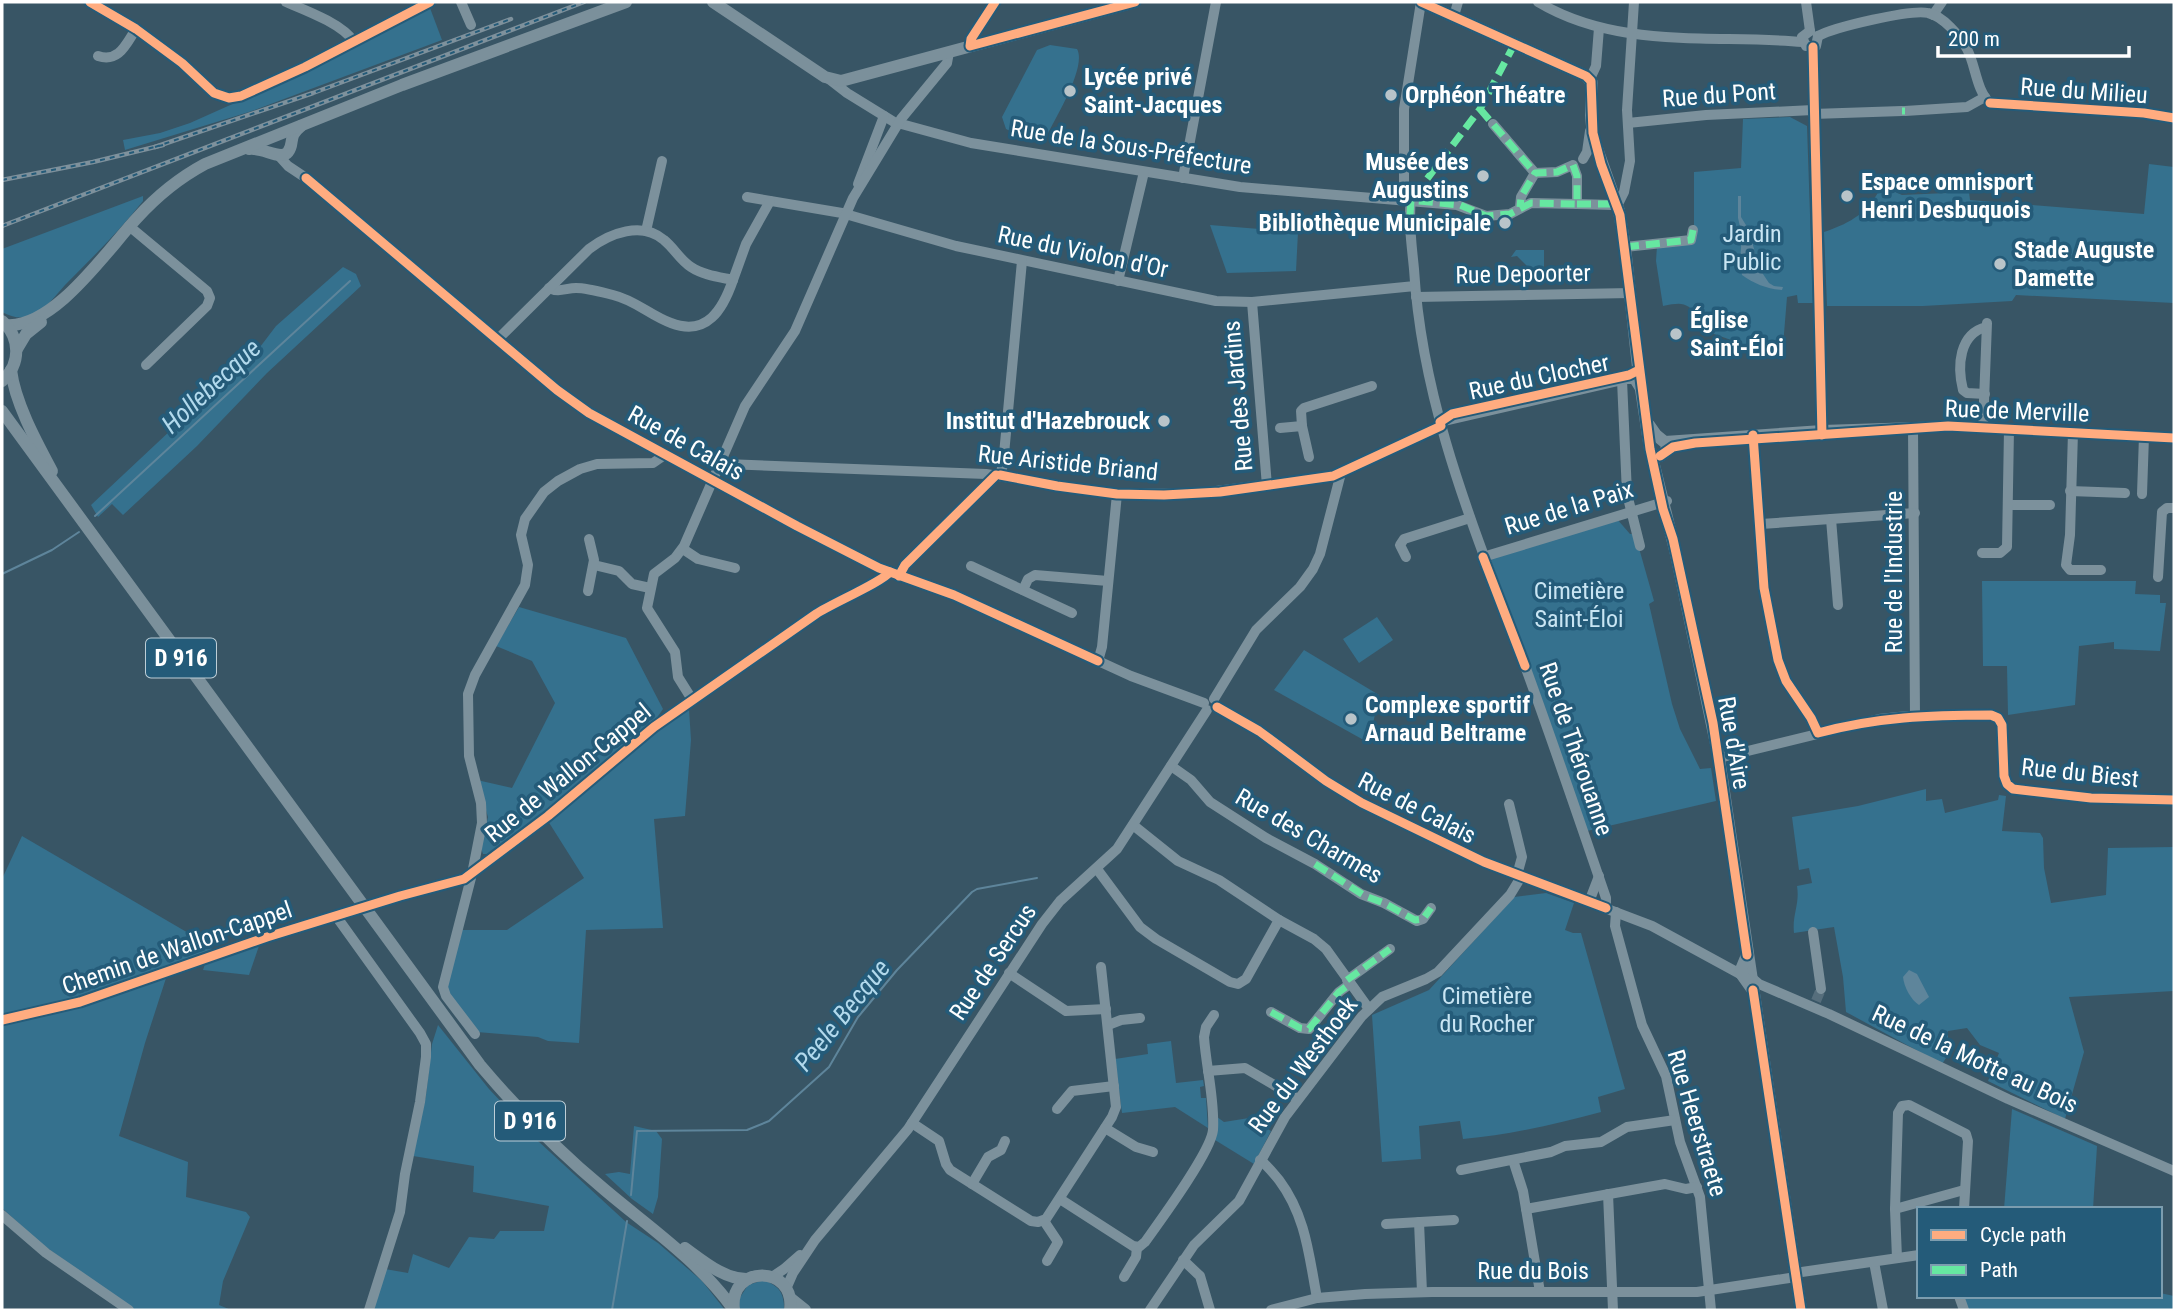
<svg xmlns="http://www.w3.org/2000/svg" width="2176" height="1312" viewBox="0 0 2176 1312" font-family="'Roboto Condensed',sans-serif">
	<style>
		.green { fill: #35718e }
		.water { fill: #5e859b }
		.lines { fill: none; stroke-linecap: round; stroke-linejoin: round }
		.stream { stroke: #5e859b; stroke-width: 2 }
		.minor-tunnel { stroke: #566e7c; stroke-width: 10; stroke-dasharray: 10 5; stroke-linecap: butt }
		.minor { stroke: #7c919c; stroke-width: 10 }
		.major { stroke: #7b909b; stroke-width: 12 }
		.rail-casing { stroke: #7e919c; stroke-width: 4.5 }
		.rail { stroke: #245b79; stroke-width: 2; stroke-dasharray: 5; stroke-linecap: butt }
		.quiet { stroke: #66e7a1; stroke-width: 7; stroke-dasharray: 14 7; stroke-linecap: butt }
		.cycleway-casing { stroke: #245b79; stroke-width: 13 }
		.cycleway { stroke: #ffac80; stroke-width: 9 }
		.poi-dot { fill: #b9c4c9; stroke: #245b79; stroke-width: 2.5 }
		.labels { text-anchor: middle; stroke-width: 7; stroke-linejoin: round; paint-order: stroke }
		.shield { fill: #245b79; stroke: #bdced7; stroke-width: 2 }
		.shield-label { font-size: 23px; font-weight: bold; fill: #fff }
		.poi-label { font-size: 24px; font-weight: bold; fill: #fff; stroke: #245b79; text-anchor: start }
		.street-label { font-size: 24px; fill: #fff; stroke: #245b79 }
		.park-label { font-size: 24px; fill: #c9e5f3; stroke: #245b79 }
		.water-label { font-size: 26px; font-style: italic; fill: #b2d9ec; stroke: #245b79 }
	</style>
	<rect width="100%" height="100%" fill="#385565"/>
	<g class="green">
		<polygon points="430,8 442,40 249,112 125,150 123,140 160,133 190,123 306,71"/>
		<path d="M1050,45L1077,49C1087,66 1056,117 1047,135C1033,142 1019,135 1006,129L1002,117L1037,50Z"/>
		<path d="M1790,117L1807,126L1813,303H1798L1797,295L1787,297L1782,358L1697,328L1700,318C1686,302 1683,302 1663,306L1656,261L1657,246L1694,241V172L1741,168L1743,119Z"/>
		<path d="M2149,164L2174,167V303L2016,295L2012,301L1923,306H1827L1824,232C1853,222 1867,213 1882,186L1902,195L1969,192L1970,200L2144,214Z"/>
		<path d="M143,196V201C119,231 92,258 65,285C56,295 46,309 33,315C22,320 12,317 2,312V249Z"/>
		<polygon points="1210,225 1298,232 1296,271 1227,273"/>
		<polygon points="1516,250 1544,250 1544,277 1539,278 1517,256 1511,257"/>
		<polygon points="343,267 356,274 361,286 267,373 197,446 123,515 112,504 98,517 91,505 172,429 195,411 257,351 276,326"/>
		<polygon points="1617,519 1630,534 1635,534 1654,601 1649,604 1672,704 1680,729 1700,769 1711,768 1716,801 1587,831 1491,561 1492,558"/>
		<polygon points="1982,581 2136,581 2135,594 2160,595 2160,603 2166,603 2160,651 2114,649 2114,642 2079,646 2075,705 2008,715 2007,666 1983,666"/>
		<polygon points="519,607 626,638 663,709 656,719 572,791 497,850 492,854 483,854 481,848 488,817 477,780 512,788 555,703 532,661 496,646"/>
		<polygon points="1377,617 1393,640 1359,663 1343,639"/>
		<polygon points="1304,650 1379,695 1369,743 1274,690"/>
		<polygon points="689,709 691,740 685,816 654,819 663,928 586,930 579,1043 548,1041 538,1037 477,1032 448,997 446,982 461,930 507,930 584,878 548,821 631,751"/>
		<path d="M1926,789V801L1942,799L1945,813L1998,800L1999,795L2006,796L2002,831L2040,833L2043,838L2044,868L2051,903L2106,895L2108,848L2174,847V991L2069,997L2084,1052L2065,1119L1988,1081L1999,1053L1980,1045L1967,1028L1948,1031V1055L1942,1064L1846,1012L1843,977L1834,927L1794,933C1792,915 1800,904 1797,886L1812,883L1809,868L1799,870L1792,817L1858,806Z"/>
		<polygon points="22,836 190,934 212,949 85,996 2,1016 2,879"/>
		<path d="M1546,893L1574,903L1565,930L1573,933H1581L1625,1089L1598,1097L1601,1112C1556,1124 1510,1135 1463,1139L1460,1121L1419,1126L1421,1159L1382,1162L1372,1015L1429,990L1514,897Z"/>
		<polygon points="260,943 249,975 203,970 207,958"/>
		<polygon points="168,972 145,1043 119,1136 188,1162 186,1197 246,1212 250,1217 223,1281 219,1305 231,1310 133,1310 39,1242 2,1208 2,1023"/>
		<polygon points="438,1025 489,1089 538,1141 626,1222 658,1243 702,1281 725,1310 373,1310 385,1269 408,1273 413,1254 449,1268 469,1237 494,1239 500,1231 544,1231 549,1206 473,1192 474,1166 413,1156 426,1095 432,1044"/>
		<polygon points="1171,1041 1176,1083 1203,1080 1204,1086 1200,1087 1201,1098 1206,1098 1208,1128 1175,1107 1122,1113 1115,1059 1148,1054 1147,1044"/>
		<polygon points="2012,1109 2097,1146 2093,1209 2004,1209"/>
		<polygon points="1217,1117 1224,1122 1249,1118 1271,1131 1254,1164 1215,1140"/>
		<polygon points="634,1126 656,1131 662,1139 658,1197 653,1214 632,1199 605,1174 619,1172 630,1174"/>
		<path d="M764,1280C780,1287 784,1293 784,1310H739V1299L748,1285Z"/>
		<polygon points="2160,1293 2174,1296 2174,1310 1967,1310 1962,1296 2160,1296"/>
	</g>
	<g class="water">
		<path d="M1738,196H1741V217L1749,230L1759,268L1769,283L1774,286L1783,287L1782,290C1768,289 1754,284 1742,275L1740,261L1742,235L1738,218Z"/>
		<path d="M1909,970L1917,974L1929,997L1919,1005C1911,1000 1904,987 1903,977Z"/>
	</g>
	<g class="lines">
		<g class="stream">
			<polyline points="95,516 350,281"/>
			<polyline points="2,574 52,550 79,532"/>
			<polyline points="631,1195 637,1131 747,1130 769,1121 829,1067 858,1017 897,970 972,892 977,889 1037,878"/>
			<polyline points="612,1310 627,1221"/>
		</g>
		<polyline class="minor-tunnel" points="1816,1001 1821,989"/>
		<g class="minor">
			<polyline points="90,2 136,29 182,63 214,93 229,98 241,96 305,67 430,2"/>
			<path d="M286,2C305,10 343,24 354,42"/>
			<polyline points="461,2 471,25"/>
			<path d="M1538,2C1618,50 1713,34 1803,42"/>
			<polyline points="1806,2 1810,31"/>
			<polyline points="1933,15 1942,2"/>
			<polyline points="1454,16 1458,2"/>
			<polyline points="1810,31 1802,37 1806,46 1816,46 1818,36"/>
			<path d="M1818,36C1835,27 1911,9 1928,13C1943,16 1960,36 1967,49C1976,66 1976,90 1990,103L2144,113L2174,118"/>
			<polyline points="970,46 971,39 995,2"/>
			<polyline points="1813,47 1822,435"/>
			<path d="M98,56C119,63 126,44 136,29"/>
			<polyline points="829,79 847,93 894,122 971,143 1240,187 1457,205 1486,216 1510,214 1531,203 1577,204 1577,176 1573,165 1557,172 1535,173 1521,197 1520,207"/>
			<polyline points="1590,79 1596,66 1599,28"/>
			<polyline points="1905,111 1967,107 1985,97"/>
			<polyline points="1813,114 1902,111"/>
			<polyline points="1628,123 1706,115 1813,110"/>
			<polyline points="1493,124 1535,173"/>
			<polyline points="279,156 288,166 306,178 557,390 589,413 797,526 879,568 954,595 1131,676 1204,703"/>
			<polyline points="1583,159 1587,152 1590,131"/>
			<polyline points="1183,178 1216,2"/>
			<polyline points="858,184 884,116"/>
			<polyline points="747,197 842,213 956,246 1216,301 1252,302 1415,286"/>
			<polyline points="1404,199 1404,109 1421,2"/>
			<path d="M1411,200C1408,222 1412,247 1414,269C1422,403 1472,523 1518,647C1549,730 1577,814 1606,898V908"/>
			<polyline points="1577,204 1613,205 1619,202 1624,192 1630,161 1627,110 1634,2"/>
			<polyline points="129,226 207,291 210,298 207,306 146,365"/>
			<polyline points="646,231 662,161"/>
			<polyline points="1625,247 1691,240 1693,230"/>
			<polyline points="1118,281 1144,172"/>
			<path d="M549,288C559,293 566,288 576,288C587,288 601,292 613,295C635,300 651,316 671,323C707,337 723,309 733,280"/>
			<polyline points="1416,297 1631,293"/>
			<polyline points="1252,302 1267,486"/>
			<path d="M497,340L589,249C610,233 642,221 664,240C674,248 680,260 691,267C703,275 719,277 733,280L746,244L770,201"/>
			<polyline points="1622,380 1627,494 1640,546"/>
			<path d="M1985,394L1967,393L1963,390C1957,366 1959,334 1986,327"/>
			<polyline points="1440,422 1627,379 1634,379 1639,387"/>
			<polyline points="1302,426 1301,411 1304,408 1372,386"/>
			<polyline points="1983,427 1987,323"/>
			<polyline points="1280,428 1302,426 1309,457"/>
			<polyline points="1913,428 1915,716"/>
			<polyline points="2073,432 2070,535 2066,565 2070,570 2101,570"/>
			<polyline points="1753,440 1764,588 1778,660 1786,681 1811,718 1818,733"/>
			<polyline points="1665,441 1822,430 1948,426 2174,438"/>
			<polyline points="720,462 726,464 986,474 1103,493 1193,494 1333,476 1441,426"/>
			<polyline points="1000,475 1003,465 1022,261"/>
			<polyline points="2070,491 2125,493"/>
			<polyline points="2142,494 2144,436"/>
			<polyline points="2008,505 2050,505"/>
			<polyline points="1831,519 1838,605"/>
			<polyline points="1761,524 1915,513"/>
			<polyline points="683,549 698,559 735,568"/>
			<polyline points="1982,553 2000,553 2007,547 2009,429"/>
			<polyline points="1406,557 1400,545 1404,539 1470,518"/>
			<polyline points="1483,557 1667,501"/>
			<polyline points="594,565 619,571 632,584 650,588"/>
			<polyline points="971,566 1072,613"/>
			<polyline points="899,576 905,565 996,475"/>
			<polyline points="2158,577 2162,512 2167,508 2174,508"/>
			<polyline points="1023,590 1028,579 1035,575 1108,581"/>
			<polyline points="588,591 594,560 589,539"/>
			<polyline points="1098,661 1102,647 1117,494"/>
			<polyline points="1214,699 1256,630 1300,587 1313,569 1320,554 1341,473"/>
			<polyline points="693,701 678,677 675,652 647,608 654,574 675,558 684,546 745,406 795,331 853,198 901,119 947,63 949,52"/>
			<polyline points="1217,707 1259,731 1326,781 1362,803 1484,862 1652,926 1742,975"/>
			<polyline points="1719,758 1879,719 1908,716 1991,715 1998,718 2002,725 2004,776 2007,784 2013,789 2091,798 2174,800"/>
			<polyline points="1171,766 1191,780 1210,802 1266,838 1315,864 1361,894 1384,903 1417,921 1423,919 1431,908"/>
			<polyline points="1509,804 1522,857 1517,875"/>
			<polyline points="1097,869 1140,927 1156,939 1230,982 1238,984 1246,979 1279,920 1219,880 1178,861 1133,825"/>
			<polyline points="1589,902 1599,876"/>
			<polyline points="1616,912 1615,926 1642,1025 1666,1076 1680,1142 1700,1197 1711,1310"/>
			<polyline points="336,916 420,1033 426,1044 426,1057 420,1102 405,1174 400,1212 369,1310"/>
			<polyline points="1279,920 1314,939 1326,949 1369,1009"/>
			<polyline points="1813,932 1821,989"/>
			<polyline points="1009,973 1066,1011 1106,1009"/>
			<polyline points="1752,978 1759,984 1829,1014 2008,1099 2174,1171"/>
			<polyline points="1347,980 1390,949"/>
			<polyline points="1271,1012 1300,1028 1309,1029 1339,992 1350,984"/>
			<path d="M2,1020L80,1002L267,937L400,896L464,879L548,816L654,727L816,614C831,604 882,582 890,572"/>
			<polyline points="1108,1025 1121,1020 1140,1018"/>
			<polyline points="475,1034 446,996 443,987 472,874 482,823 481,803 469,756 468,694 475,675 525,585 528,565 521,535 525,519 544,492 558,481 580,469 597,464 653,463 666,454"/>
			<polyline points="1208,1071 1245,1068 1298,1099"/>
			<polyline points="1057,1109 1072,1091 1114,1086"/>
			<polyline points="912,1123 939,1141 946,1164 950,1170 1031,1221 1038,1222 1046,1219 1112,1117 1116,1107 1101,967"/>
			<polyline points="1105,1128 1136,1147 1153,1152"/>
			<path d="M1260,1160C1268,1166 1273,1173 1279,1180C1306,1216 1309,1256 1317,1298"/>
			<polyline points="1513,1160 1523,1191 1540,1292"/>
			<polyline points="1461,1170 1551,1152 1565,1146 1601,1142 1627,1127 1675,1120"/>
			<polyline points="972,1184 988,1157 1001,1150 1005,1141"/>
			<polyline points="1608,1194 1613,1310"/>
			<path d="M1060,1199L1133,1246L1139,1247L1145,1242C1160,1221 1211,1152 1213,1130C1215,1100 1206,1067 1204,1037L1206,1027L1214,1015"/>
			<polyline points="1526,1209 1665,1184 1686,1189 1697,1187"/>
			<polyline points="1895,1209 1964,1190"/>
			<polyline points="2,1215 46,1253 129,1310"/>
			<polyline points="1044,1221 1058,1242 1047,1261"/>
			<polyline points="1419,1222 1422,1292"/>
			<polyline points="1386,1224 1454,1220"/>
			<polyline points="1897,1258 1895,1209 1898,1113 1902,1106 1909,1105 1966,1134 1968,1141 1964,1209"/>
			<polyline points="1183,1260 1200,1276 1210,1310"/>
			<polyline points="1874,1262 1883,1310"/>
			<polyline points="1795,1273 1919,1255"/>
			<polyline points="772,1277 784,1269 800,1255"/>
			<polyline points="1124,1277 1136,1257 1137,1247"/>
			<polyline points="786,1289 793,1273 815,1240 908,1129 1042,924 1060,901 1117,849 1207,710"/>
			<polyline points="1959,1296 1964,1310"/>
			<polyline points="1150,1310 1194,1245 1239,1201 1285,1117 1362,1016 1382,997 1426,979 1438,972 1510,895 1521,877"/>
			<polyline points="1271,1310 1317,1298 1365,1294 1432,1292 1697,1292 1796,1277"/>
		</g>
		<g class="major">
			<polyline points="713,2 825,77 841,81 1135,2"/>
			<polyline points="1421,2 1586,76 1592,83 1591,115 1593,137 1619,211 1625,247 1639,376 1650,449 1676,554 1719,758 1801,1310"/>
			<path d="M249,149C263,147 281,161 288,152C295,143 287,137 301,126"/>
			<path d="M6,325C54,329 107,250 137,218C156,197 179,178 205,164L402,85L626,2"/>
			<polyline points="17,349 26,334 41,322"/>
			<path d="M11,370C15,403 37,443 52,471"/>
			<path d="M2,381C21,364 21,338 2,321"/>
			<path d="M2,411L480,1065C518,1110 559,1152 605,1190C650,1228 699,1261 734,1310"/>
			<polyline points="1649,425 1656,435 1667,444 1666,452 1660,456"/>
			<polyline points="1747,955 1740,972 1752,989"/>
			<path d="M685,1248C703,1261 725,1280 748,1279"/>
			<polyline points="790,1298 805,1310"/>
			<path d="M734,1310C728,1264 796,1264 790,1310"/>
		</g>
		<g class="rail-casing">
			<g id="rail">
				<polyline points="155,147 313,93 511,19"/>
				<polyline points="2,180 93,162 163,145"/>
				<polyline points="2,226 584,2"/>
			</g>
		</g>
		<use href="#rail" class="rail"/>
		<g class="quiet">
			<polyline points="1480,109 1535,173"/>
			<polyline points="1902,111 1905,111"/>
			<polyline points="1398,199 1460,205 1486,216 1510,214 1531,203 1577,204 1577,176 1573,165 1557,172 1535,173 1521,197 1520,207"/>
			<polyline points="1577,204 1616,204"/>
			<polyline points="1410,215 1411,200 1480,109 1514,45"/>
			<polyline points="1625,247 1691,240 1693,230"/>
			<polyline points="1315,864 1365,896 1384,903 1415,920 1423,919 1431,908"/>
			<polyline points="1347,980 1390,949"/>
			<polyline points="1271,1012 1300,1028 1309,1029 1339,992 1350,984"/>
		</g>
		<g class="cycleway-casing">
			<g id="cycleway">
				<polyline points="90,2 136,29 182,63 214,93 229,98 241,96 305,67 430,2"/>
				<polyline points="995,2 971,39 970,46 1135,2"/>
				<polyline points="1421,2 1586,76 1591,81 1593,133 1601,164 1620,215 1650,449 1663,509 1673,539 1713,723 1747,955"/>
				<polyline points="1813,47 1822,435"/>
				<polyline points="1990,103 2144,113 2174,118"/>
				<polyline points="306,178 557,390 589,413 797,526 879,568 954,595 1098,661"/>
				<polyline points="1440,422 1452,414 1629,375 1639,370"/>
				<path d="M1753,435L1764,588L1778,660L1786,681L1811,718L1818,733C1877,717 1930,715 1991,715L1998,718L2002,725L2004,776L2007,784L2013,789L2091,798L2174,800"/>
				<polyline points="1660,456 1673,447 1695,443 1948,426 2174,438"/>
				<polyline points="1000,475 1057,486 1117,494 1164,495 1220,492 1333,476 1441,426"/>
				<polyline points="1483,557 1525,666"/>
				<polyline points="899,576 905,565 996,475"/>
				<polyline points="1217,707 1259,731 1326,781 1362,803 1484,862 1606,908"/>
				<polyline points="1753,990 1801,1310"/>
				<path d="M2,1020L80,1002L267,937L400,896L464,879L548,816L654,727L816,614C831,604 882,582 890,572"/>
			</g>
		</g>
		<use href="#cycleway" class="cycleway"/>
	</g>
	<g class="poi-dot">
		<circle cx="1070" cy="91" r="7"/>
		<circle cx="1391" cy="95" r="7"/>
		<circle cx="1483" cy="176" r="7"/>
		<circle cx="1847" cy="196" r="7"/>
		<circle cx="1505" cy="223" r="7"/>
		<circle cx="2000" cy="264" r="7"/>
		<circle cx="1676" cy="334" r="7"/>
		<circle cx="1164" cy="421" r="7"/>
		<circle cx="1351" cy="719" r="7"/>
	</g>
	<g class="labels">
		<g class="shield">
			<rect x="146" y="638.5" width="70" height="39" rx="5"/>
			<rect x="495" y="1101.5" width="70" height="39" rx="5"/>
		</g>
		<g class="shield-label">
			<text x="181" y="666">D 916</text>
			<text x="530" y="1129">D 916</text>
		</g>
		<g class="poi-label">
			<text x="1084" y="85">Lycée privé<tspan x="1084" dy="28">Saint-Jacques</tspan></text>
			<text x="1405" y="103">Orphéon Théatre</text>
			<text x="1469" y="170" text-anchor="end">Musée des<tspan x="1469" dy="28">Augustins</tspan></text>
			<text x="1861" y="190">Espace omnisport<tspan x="1861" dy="28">Henri Desbuquois</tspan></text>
			<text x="1491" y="231" text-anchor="end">Bibliothèque Municipale</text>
			<text x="2014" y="258">Stade Auguste<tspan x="2014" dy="28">Damette</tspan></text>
			<text x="1690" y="328">Église<tspan x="1690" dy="28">Saint-Éloi</tspan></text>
			<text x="1150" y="429" text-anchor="end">Institut d'Hazebrouck</text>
			<text x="1365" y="713">Complexe sportif<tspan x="1365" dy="28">Arnaud Beltrame</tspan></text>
		</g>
		<g class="street-label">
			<text transform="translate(2084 91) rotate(4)" y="8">Rue du Milieu</text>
			<text transform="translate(1719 95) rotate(-4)" y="8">Rue du Pont</text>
			<text transform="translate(1131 147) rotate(9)" y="8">Rue de la Sous-Préfecture</text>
			<text transform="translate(1083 252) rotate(12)" y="8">Rue du Violon d'Or</text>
			<text transform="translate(1523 274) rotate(-1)" y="8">Rue Depoorter</text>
			<text transform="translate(1539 377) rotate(-12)" y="8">Rue du Clocher</text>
			<text transform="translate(1238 396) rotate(-95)" y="8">Rue des Jardins</text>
			<text transform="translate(2017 411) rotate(2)" y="8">Rue de Merville</text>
			<text transform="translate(686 443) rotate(29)" y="8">Rue de Calais</text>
			<text transform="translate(1068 463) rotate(6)" y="8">Rue Aristide Briand</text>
			<text transform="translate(1569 508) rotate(-17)" y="8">Rue de la Paix</text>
			<text transform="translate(1894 572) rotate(-90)" y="8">Rue de l'Industrie</text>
			<text transform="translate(1734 743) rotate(80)" y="8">Rue d'Aire</text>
			<text transform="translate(1576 749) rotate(71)" y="8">Rue de Thérouanne</text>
			<text transform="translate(568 773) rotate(-39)" y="8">Rue de Wallon-Cappel</text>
			<text transform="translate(2080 773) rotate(6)" y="8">Rue du Biest</text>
			<text transform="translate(1417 808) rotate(27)" y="8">Rue de Calais</text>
			<text transform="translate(1309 836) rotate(30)" y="8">Rue des Charmes</text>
			<text transform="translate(177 948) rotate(-19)" y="8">Chemin de Wallon-Cappel</text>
			<text transform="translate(993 962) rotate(-56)" y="8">Rue de Sercus</text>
			<text transform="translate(1975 1059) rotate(25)" y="8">Rue de la Motte au Bois</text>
			<text transform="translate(1303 1065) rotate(-53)" y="8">Rue du Westhoek</text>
			<text transform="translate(1697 1123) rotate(73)" y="8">Rue Heerstraete</text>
			<text x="1533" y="1279">Rue du Bois</text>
		</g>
		<g class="park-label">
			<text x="1752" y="242">Jardin<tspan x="1752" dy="28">Public</tspan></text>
			<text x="1579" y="599">Cimetière<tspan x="1579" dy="28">Saint-Éloi</tspan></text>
			<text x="1487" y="1004">Cimetière<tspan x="1487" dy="28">du Rocher</tspan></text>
		</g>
		<g class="water-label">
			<text transform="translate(211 386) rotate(-43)" y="9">Hollebecque</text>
			<text transform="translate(842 1015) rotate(-51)" y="9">Peele Becque</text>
		</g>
	</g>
	<rect width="2176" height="1312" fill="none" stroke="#ffffff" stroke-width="7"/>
	<rect x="1917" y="1207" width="245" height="91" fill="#245b79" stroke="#7c9daf" stroke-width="2"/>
	<rect x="1931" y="1230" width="35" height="10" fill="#ffac80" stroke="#7c9daf" stroke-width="2"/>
	<text x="1980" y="1242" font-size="21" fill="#ffffff">Cycle path</text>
	<rect x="1931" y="1265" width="35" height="10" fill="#66e7a1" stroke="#7c9daf" stroke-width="2"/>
	<text x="1980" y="1277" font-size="21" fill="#ffffff">Path</text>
	<path d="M1938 46v10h191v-10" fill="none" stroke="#ffffff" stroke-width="3.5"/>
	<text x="1948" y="46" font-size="21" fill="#ffffff" stroke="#245b79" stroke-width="5" paint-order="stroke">200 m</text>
</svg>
